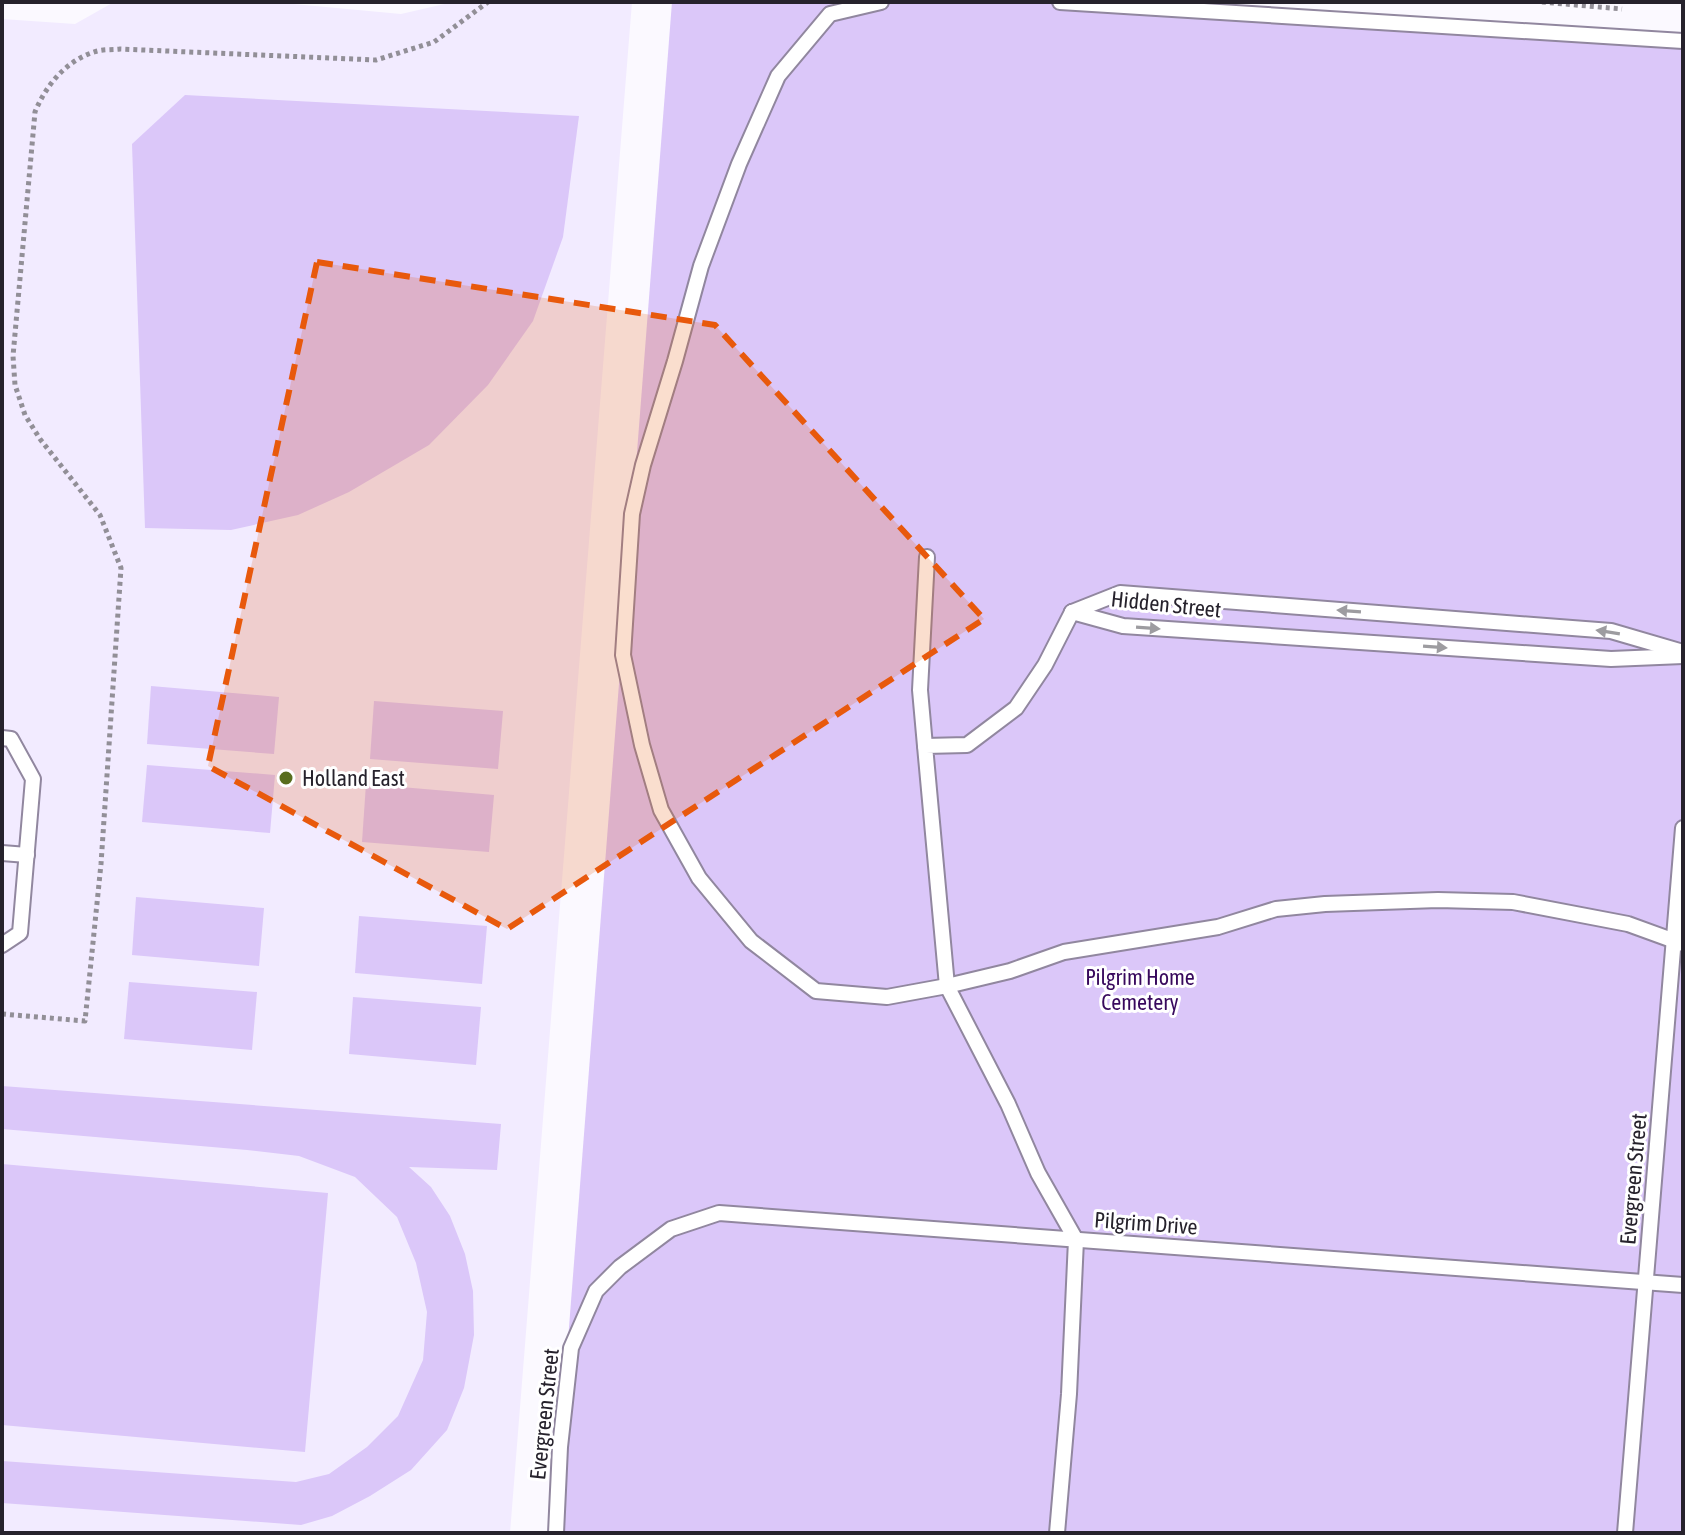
<svg xmlns="http://www.w3.org/2000/svg" width="1685" height="1535" viewBox="0 0 1685 1535" font-family="'Asap Condensed',sans-serif">
	<style>
		.built { fill: #f2ebff }
		.green { fill: #dbc7f9 }
		.lines { fill: none; stroke-linecap: round; stroke-linejoin: round }
		.lane-casing { stroke: #91879f; stroke-width: 18 }
		.path { stroke: #928f97; stroke-width: 5; stroke-dasharray: 4 4; stroke-linecap: butt }
		.lane { stroke: #fff; stroke-width: 14 }
		.oneway { fill: #9d9ca0 }
		.marked { fill: #e8590c; fill-opacity: 0.2; stroke: #e8590c; stroke-width: 6; stroke-dasharray: 16 10; stroke-linejoin: round }
		.poi-dot { fill: #596e1e; stroke: #fff; stroke-width: 3 }
		.labels { text-anchor: middle; stroke-width: 6; stroke-linejoin: round; paint-order: stroke }
		.street-label { font-size: 22px; fill: #26222c; stroke: #fff }
		.poi-label { font-size: 22px; fill: #26222c; stroke: #fff; text-anchor: start }
		.park-label { font-size: 22px; fill: #38095d; stroke: #fff }
	</style>
	<rect width="100%" height="100%" fill="#fbf9ff"/>
	<polygon class="built" points="114,2 272,2 401,14 453,2 632,2 510,1533 2,1533 2,19 75,24"/>
	<g class="green">
		<polygon points="672,2 1149,2 1683,39 1683,1533 553,1533"/>
		<polygon points="185,95 579,116 563,237 533,321 488,385 429,445 349,492 298,515 231,530 145,528 132,144"/>
		<polygon points="151,686 279,697 274,754 147,744"/>
		<polygon points="374,701 503,711 498,769 370,759"/>
		<polygon points="147,765 275,775 270,833 142,822"/>
		<polygon points="366,784 494,795 489,852 362,842"/>
		<polygon points="136,897 264,908 259,966 132,955"/>
		<polygon points="359,916 487,926 482,984 355,973"/>
		<polygon points="129,982 257,992 252,1050 124,1039"/>
		<polygon points="353,997 481,1007 476,1065 349,1054"/>
		<polygon points="2,1086 501,1124 497,1170 409,1167 431,1187 450,1216 465,1254 473,1291 474,1335 464,1388 447,1430 411,1470 370,1496 332,1516 301,1525 2,1503 2,1461 296,1482 329,1474 367,1447 398,1416 423,1360 427,1312 416,1263 397,1217 355,1177 299,1156 247,1150 2,1129"/>
		<polygon points="2,1164 328,1193 305,1452 2,1425"/>
	</g>
	<g class="lines">
		<g class="lane-casing">
			<g id="lane">
				<polyline points="881,2 830,14 778,76 739,164 701,266 675,361 643,465 632,514 623,655 642,745 661,810 699,878 751,941 816,991 887,997 947,986 1010,971 1064,952 1218,927 1276,909 1325,904 1438,900 1513,902 1628,924 1683,944"/>
				<polyline points="1060,2 1683,41"/>
				<polyline points="1072,612 1120,593 1611,631 1683,652"/>
				<polyline points="1072,612 1123,626 1611,659 1683,656"/>
				<polyline points="2,738 11,739 33,779 20,933 2,945"/>
				<polyline points="925,746 920,690 927,557"/>
				<polyline points="2,853 27,855"/>
				<polyline points="556,1533 560,1447 571,1348 596,1291 620,1267 671,1229 719,1213 1683,1285"/>
				<polyline points="1057,1533 1069,1394 1076,1240 1038,1173 1008,1104 947,986 925,746 967,745 1016,708 1045,665 1072,612"/>
				<polyline points="1625,1533 1683,828"/>
			</g>
		</g>
		<g class="path">
			<polyline points="1542,2 1622,9"/>
			<path d="M2,1014L85,1021L101,864L121,568L100,515L40,439L25,415L15,385L13,356L35,112C46,85 66,61 94,52C102,49 112,50 120,49L376,60L434,42L488,2"/>
		</g>
		<use href="#lane" class="lane"/>
	</g>
	<defs><path id="oneway-solid" d="M-6-.8H1V-3.2L6.5 0L1 3.2V.8H-6Z" transform="scale(2)"/></defs>
	<g class="oneway">
		<use href="#oneway-solid" transform="translate(1349 611) rotate(-176)"/>
		<use href="#oneway-solid" transform="translate(1148 628) rotate(4)"/>
		<use href="#oneway-solid" transform="translate(1608 632) rotate(-171)"/>
		<use href="#oneway-solid" transform="translate(1435 647) rotate(4)"/>
	</g>
	<path class="marked" d="M317,262L715,325L984,619L507,929L208,766Z"/>
	<circle class="poi-dot" cx="286" cy="778" r="8"/>
	<g class="labels">
		<g class="street-label">
			<text transform="translate(1166 604) rotate(6)" y="8">Hidden Street</text>
			<text transform="translate(1633 1179) rotate(-85)" y="8">Evergreen Street</text>
			<text transform="translate(1146 1223) rotate(4)" y="8">Pilgrim Drive</text>
			<text transform="translate(544 1414) rotate(-84)" y="8">Evergreen Street</text>
		</g>
		<g class="poi-label">
			<text x="302" y="786">Holland East</text>
		</g>
		<g class="park-label">
			<text x="1140" y="985">Pilgrim Home<tspan x="1140" dy="25">Cemetery</tspan></text>
		</g>
	</g>
	<rect width="1685" height="1535" fill="none" stroke="#26222c" stroke-width="8"/>
</svg>
